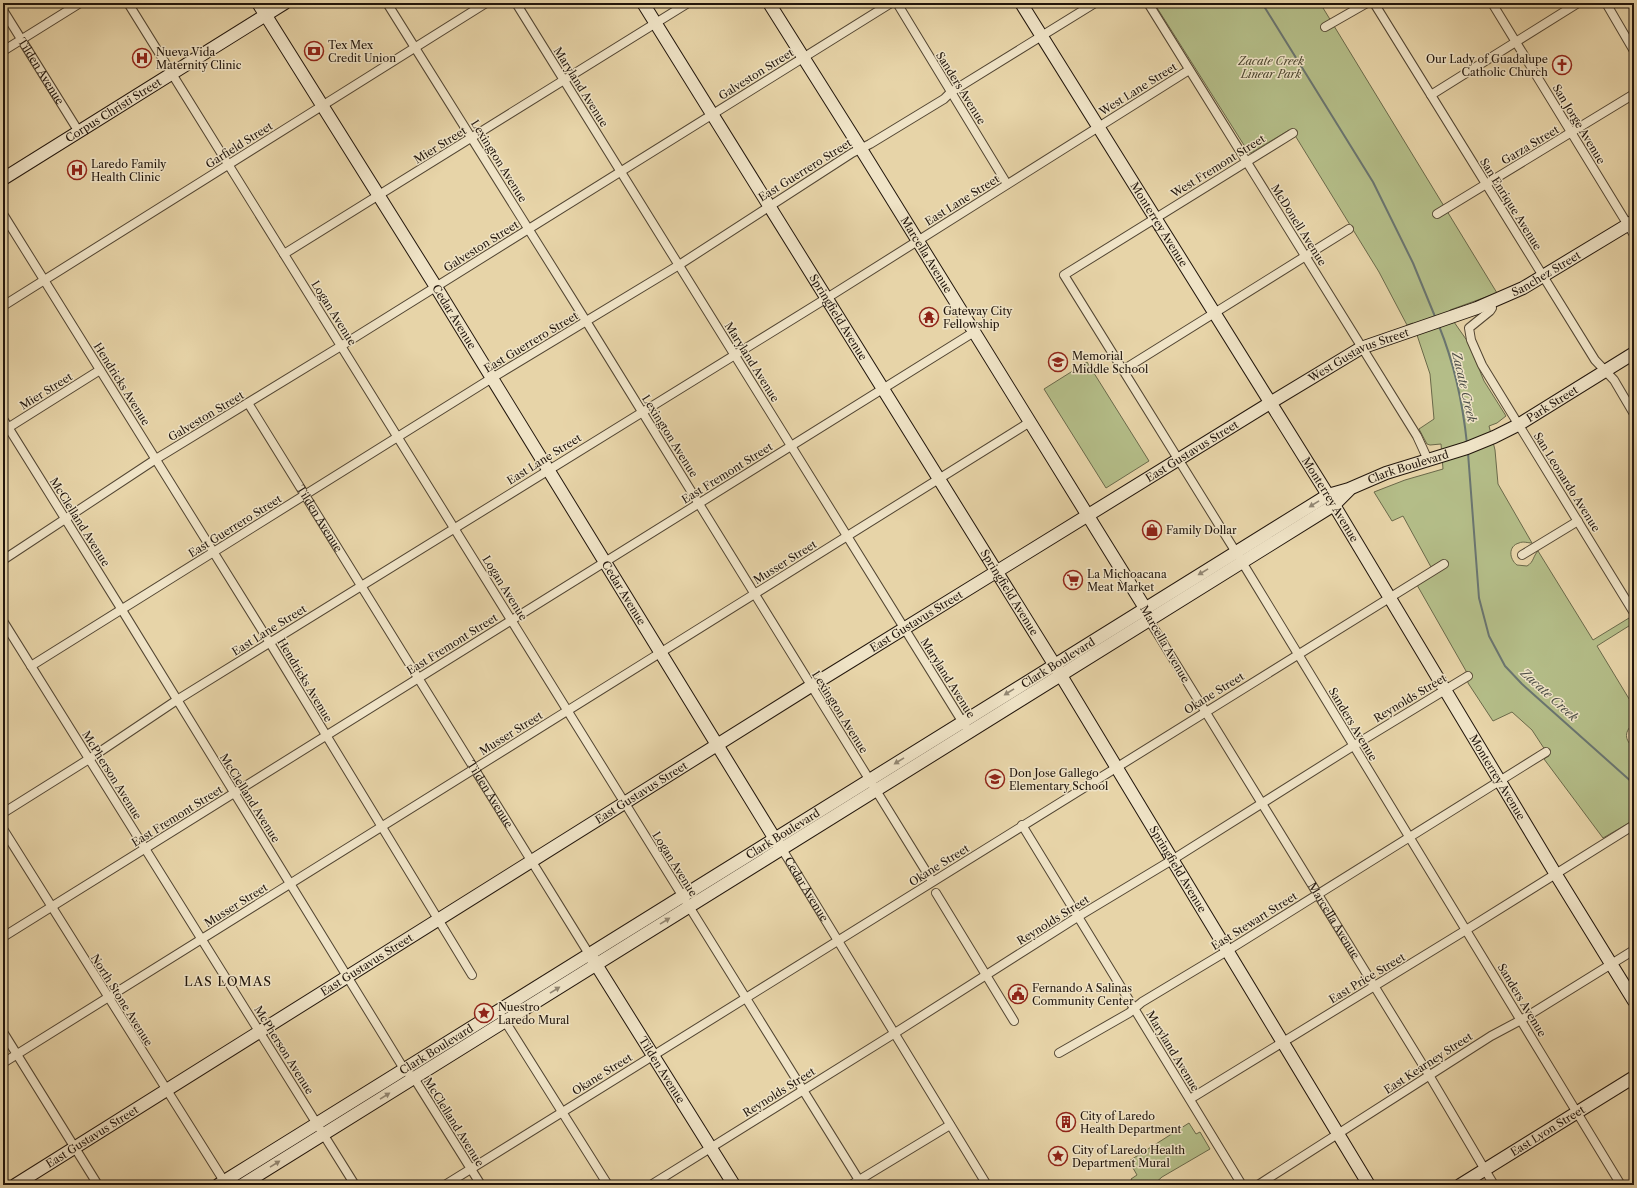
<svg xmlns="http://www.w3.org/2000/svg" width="1637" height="1188" viewBox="0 0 1637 1188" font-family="'Libre Caslon Text',serif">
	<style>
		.green { fill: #b4bd88; stroke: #6a694a }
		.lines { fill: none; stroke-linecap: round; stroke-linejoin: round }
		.stream { stroke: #6a7570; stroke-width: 2 }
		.street-casing { stroke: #524532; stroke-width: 10 }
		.secondary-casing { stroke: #21150b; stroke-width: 14 }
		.street { stroke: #efe3c6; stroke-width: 8 }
		.secondary { stroke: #efe3c6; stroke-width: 12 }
		.oneway { fill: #928672 }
		.labels { text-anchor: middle; stroke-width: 3; stroke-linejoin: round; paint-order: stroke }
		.poi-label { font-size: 11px; fill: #21150b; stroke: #efe3c6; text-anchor: start }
		.park-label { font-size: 11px; font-style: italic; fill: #4d4730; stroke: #efe3c6 }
		.street-label { font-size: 11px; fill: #21150b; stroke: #efe3c6 }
		.water-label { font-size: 12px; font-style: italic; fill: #4c4d46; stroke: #efe3c6 }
		.quarter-label { font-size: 13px; letter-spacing: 1px; fill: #21150b; stroke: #efe3c6 }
	</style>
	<rect width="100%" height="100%" fill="#e7d4a8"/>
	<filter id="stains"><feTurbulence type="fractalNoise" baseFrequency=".005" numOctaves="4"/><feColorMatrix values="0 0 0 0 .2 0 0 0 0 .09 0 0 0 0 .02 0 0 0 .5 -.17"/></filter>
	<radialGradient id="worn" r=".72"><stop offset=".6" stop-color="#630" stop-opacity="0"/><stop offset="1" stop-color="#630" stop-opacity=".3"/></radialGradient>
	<g class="green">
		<path d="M1154,3H1320L1497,293L1450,310L1454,322L1468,342L1484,381L1506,416L1497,423L1489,426L1495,450L1498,484L1532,543C1528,543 1523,541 1519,543C1508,546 1509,559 1517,565L1527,566C1534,562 1533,556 1538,551L1593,640L1629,618L1632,624L1597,646L1634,707V724C1624,730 1624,741 1634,747V820L1603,838L1544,759L1549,756L1532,730L1512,712L1493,721L1468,683L1466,671L1417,585L1447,566L1443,560L1431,567L1403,516L1392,521L1374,492L1405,480L1443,469L1441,444L1430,445L1427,444L1419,429L1434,419L1430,374L1413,323L1407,325L1379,272L1296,137L1289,130L1251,153H1249Z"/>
		<polygon points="1087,362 1149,461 1106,488 1044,389"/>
		<polygon points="1189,1123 1196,1134 1200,1132 1210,1149 1162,1177 1153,1185 1134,1185 1131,1179 1137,1175 1129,1161"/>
	</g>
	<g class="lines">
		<g class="stream">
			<polyline points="1262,3 1373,182 1413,263 1436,319"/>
			<path d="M1439,326C1454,363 1463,405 1467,444"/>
			<polyline points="1468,453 1479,598 1489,636 1505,666 1522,684 1634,784"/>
		</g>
		<g class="street-casing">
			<g id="street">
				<polyline points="128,3 862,1185"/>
				<polyline points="387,3 586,321 932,881"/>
				<polyline points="516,3 965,726"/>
				<polyline points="897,3 1007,184"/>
				<polyline points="1148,3 1417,436 1428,460"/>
				<polyline points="1374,3 1595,360 1614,380 1634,414"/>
				<polyline points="1492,3 1634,235"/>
				<polyline points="1606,3 1634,51"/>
				<path id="s1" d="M3,10L79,132"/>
				<polyline points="1325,27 1367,3"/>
				<polyline points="3,51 80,3"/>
				<polyline points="1431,95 1578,3"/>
				<polyline points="1293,133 1064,275 1242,562 1621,1185"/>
				<polyline points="3,214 270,643 472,975"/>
				<polyline points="1437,214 1634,94"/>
				<polyline points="284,254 688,3"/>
				<polyline points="1491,303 1492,308 1490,311 1469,328 1471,340 1482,365 1634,613"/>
				<polyline points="3,306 486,3"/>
				<polyline points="1123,370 1349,229"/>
				<path id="s2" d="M248,403L589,954"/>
				<polyline points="3,419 122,610 404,1069 414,1078 481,1185"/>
				<polyline points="3,431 100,370"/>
				<polyline points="1522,555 1578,521"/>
				<polyline points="3,560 156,459 341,346 891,3"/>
				<path id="s3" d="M1149,620L1429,1075L1494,1185"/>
				<polyline points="3,621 355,1185"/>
				<polyline points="31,666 492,378 679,265 852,153 870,144 944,99 951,92 1095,3"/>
				<polyline points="3,813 89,759 177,700 827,298 1189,70"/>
				<polyline points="1022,825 1242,1185"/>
				<polyline points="3,829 224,1181"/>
				<path id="s4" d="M782,849L987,1185"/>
				<polyline points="936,893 1014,1021"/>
				<polyline points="3,937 974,332"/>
				<polyline points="503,1018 608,1185"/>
				<polyline points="3,1032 98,1185"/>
				<polyline points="1059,1053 1129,1013 1142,1002 1227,951 1546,752"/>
				<polyline points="3,1063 1030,422"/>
				<polyline points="1190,1099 1466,930 1634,825"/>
				<polyline points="445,1185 1444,564"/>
				<polyline points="651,1185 895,1033 1079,916 1172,860 1353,746 1468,676"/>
				<polyline points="851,1185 950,1125"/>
				<polyline points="1258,1185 1491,1036 1521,1020 1634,950"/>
			</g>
		</g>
		<g class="secondary-casing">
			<g id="secondary">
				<path id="s5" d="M258,3L436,287L778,844"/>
				<path id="s6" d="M643,3L1054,664L1369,1185"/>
				<path id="s7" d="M769,3L861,149L1145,608L1147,614"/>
				<path id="s8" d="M1021,3L1328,495L1555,873L1634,1001"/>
				<path id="s9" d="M3,179L285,3"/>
				<path id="s10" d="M592,958L734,1185"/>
				<path id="s11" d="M15,1185L811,686L1270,403L1361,348L1477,308L1523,288L1634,221"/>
				<path id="s12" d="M218,1185L1328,495L1349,489L1386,473L1467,448L1494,437L1518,425L1634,353"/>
				<polyline points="242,1185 1334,505 1349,490"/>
				<path id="s13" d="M1460,1185L1634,1077"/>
			</g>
		</g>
		<use href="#street" class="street"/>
		<use href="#secondary" class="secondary"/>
	</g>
	<defs><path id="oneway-solid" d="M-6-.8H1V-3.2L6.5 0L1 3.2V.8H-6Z"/></defs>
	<g class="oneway">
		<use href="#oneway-solid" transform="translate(1314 504) rotate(148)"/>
		<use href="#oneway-solid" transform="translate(1203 572) rotate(149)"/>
		<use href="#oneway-solid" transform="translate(1009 692) rotate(148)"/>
		<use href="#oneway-solid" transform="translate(899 761) rotate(148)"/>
		<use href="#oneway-solid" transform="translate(665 921) rotate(-32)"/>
		<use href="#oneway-solid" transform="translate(555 990) rotate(-32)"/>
		<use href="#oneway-solid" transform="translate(385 1096) rotate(-32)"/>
		<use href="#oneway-solid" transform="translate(275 1164) rotate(-32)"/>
	</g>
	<defs>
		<g id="bank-ring" transform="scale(1)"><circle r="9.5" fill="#efe3c6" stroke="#8f2418" stroke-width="1.5"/><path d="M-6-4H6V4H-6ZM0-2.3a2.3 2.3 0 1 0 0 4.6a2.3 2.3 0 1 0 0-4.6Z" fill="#8f2418"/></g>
		<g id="hospital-ring" transform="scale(1)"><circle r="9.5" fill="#efe3c6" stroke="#8f2418" stroke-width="1.5"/><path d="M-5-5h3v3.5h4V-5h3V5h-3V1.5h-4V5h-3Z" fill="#8f2418"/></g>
		<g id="church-ring" transform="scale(1)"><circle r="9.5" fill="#efe3c6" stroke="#8f2418" stroke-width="1.5"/><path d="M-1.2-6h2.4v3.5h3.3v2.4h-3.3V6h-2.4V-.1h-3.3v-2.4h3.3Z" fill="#8f2418"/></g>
		<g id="temple-ring" transform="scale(1)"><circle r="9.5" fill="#efe3c6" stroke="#8f2418" stroke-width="1.5"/><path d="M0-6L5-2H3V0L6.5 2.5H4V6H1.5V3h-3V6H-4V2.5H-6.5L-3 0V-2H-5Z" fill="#8f2418"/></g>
		<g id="school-ring" transform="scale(1)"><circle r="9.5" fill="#efe3c6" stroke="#8f2418" stroke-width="1.5"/><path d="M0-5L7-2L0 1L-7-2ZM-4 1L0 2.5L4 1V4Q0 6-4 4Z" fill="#8f2418"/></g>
		<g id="shop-ring" transform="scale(1)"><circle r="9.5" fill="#efe3c6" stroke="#8f2418" stroke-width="1.5"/><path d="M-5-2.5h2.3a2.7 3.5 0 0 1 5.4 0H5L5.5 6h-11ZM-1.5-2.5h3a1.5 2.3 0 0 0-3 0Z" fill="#8f2418"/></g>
		<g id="supermarket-ring" transform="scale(1)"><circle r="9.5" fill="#efe3c6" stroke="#8f2418" stroke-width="1.5"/><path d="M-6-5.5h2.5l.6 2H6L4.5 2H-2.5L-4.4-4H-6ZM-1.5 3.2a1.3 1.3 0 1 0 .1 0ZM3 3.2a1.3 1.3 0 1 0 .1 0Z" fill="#8f2418"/></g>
		<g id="civic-ring" transform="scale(1)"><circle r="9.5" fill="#efe3c6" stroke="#8f2418" stroke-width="1.5"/><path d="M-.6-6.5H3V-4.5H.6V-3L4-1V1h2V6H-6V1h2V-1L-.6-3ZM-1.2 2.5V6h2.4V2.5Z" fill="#8f2418"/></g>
		<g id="sight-ring" transform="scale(1)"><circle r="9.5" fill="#efe3c6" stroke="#8f2418" stroke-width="1.5"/><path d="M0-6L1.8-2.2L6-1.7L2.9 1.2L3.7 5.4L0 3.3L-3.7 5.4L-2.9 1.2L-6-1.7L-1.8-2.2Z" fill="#8f2418"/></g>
		<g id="building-ring" transform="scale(1)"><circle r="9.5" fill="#efe3c6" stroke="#8f2418" stroke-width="1.5"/><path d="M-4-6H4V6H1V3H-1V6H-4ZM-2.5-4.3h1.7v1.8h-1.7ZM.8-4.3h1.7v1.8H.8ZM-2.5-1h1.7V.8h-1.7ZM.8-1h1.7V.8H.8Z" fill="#8f2418"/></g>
	</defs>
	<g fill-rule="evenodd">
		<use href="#bank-ring" x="314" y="51"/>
		<use href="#hospital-ring" x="142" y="58"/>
		<use href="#church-ring" x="1562" y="65"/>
		<use href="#hospital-ring" x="77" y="170"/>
		<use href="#temple-ring" x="929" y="317"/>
		<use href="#school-ring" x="1058" y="362"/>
		<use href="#shop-ring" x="1152" y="530"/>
		<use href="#supermarket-ring" x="1073" y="580"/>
		<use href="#school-ring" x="995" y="779"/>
		<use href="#civic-ring" x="1018" y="994"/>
		<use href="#sight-ring" x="484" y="1013"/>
		<use href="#building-ring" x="1066" y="1122"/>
		<use href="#sight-ring" x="1058" y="1156"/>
	</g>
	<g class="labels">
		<g class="poi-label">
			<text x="328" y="49">Tex Mex<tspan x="328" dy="13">Credit Union</tspan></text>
			<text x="156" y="56">Nueva Vida<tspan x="156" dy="13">Maternity Clinic</tspan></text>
			<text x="1548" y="63" text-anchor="end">Our Lady of Guadalupe<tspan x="1548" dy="13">Catholic Church</tspan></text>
			<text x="91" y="168">Laredo Family<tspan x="91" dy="13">Health Clinic</tspan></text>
			<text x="943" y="315">Gateway City<tspan x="943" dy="13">Fellowship</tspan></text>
			<text x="1072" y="360">Memorial<tspan x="1072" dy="13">Middle School</tspan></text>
			<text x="1166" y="534">Family Dollar</text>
			<text x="1087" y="578">La Michoacana<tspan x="1087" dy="13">Meat Market</tspan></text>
			<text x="1009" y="777">Don Jose Gallego<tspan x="1009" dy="13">Elementary School</tspan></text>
			<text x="1032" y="992">Fernando A Salinas<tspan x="1032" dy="13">Community Center</tspan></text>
			<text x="498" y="1011">Nuestro<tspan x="498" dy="13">Laredo Mural</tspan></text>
			<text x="1080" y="1120">City of Laredo<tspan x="1080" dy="13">Health Department</tspan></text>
			<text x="1072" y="1154">City of Laredo Health<tspan x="1072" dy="13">Department Mural</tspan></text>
		</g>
		<g class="park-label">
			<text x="1271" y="65">Zacate Creek<tspan x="1271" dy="13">Linear Park</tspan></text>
		</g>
		<g class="street-label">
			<text dy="4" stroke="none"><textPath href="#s1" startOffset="72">Tilden Avenue</textPath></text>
			<text transform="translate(756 74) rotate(-32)" y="4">Galveston Street</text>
			<text transform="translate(581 87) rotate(58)" y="4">Maryland Avenue</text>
			<text transform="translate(961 88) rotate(58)" y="4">Sanders Avenue</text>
			<text transform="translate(1138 89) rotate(-32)" y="4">West Lane Street</text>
			<text dy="4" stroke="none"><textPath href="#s9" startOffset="130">Corpus Christi Street</textPath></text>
			<text transform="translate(1579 124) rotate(59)" y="4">San Jorge Avenue</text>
			<text transform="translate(239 145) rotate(-32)" y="4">Garfield Street</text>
			<text transform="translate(440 145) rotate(-32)" y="4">Mier Street</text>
			<text transform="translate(1530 145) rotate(-31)" y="4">Garza Street</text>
			<text transform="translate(499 161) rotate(58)" y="4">Lexington Avenue</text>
			<text transform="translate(1218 166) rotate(-32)" y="4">West Fremont Street</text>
			<text transform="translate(805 170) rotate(-32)" y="4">East Guerrero Street</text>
			<text transform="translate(962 200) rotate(-32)" y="4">East Lane Street</text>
			<text transform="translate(1511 204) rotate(58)" y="4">San Enrique Avenue</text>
			<text dy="4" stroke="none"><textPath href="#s8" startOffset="261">Monterrey Avenue</textPath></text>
			<text transform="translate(1299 225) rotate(58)" y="4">McDonell Avenue</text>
			<text transform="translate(481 246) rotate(-32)" y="4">Galveston Street</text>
			<text dy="4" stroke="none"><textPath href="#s7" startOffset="297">Marcella Avenue</textPath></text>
			<text dy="4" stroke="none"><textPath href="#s11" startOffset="1785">Sanchez Street</textPath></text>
			<text transform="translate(334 313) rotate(58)" y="4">Logan Avenue</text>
			<text dy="4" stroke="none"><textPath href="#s5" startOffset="370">Cedar Avenue</textPath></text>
			<text dy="4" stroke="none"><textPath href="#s6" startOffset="370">Springfield Avenue</textPath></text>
			<text transform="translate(531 342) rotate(-31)" y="4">East Guerrero Street</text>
			<text dy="4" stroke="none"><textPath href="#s11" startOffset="1580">West Gustavus Street</textPath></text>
			<text transform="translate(752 362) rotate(58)" y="4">Maryland Avenue</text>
			<text transform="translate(122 384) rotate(58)" y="4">Hendricks Avenue</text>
			<text transform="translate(46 391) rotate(-32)" y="4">Mier Street</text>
			<text dy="4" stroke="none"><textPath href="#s12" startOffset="1550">Park Street</textPath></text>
			<text transform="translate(206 416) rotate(-31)" y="4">Galveston Street</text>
			<text transform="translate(670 436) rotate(58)" y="4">Lexington Avenue</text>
			<text dy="4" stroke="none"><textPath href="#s11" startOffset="1387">East Gustavus Street</textPath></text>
			<text transform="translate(544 459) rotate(-32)" y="4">East Lane Street</text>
			<text dy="4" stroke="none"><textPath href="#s12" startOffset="1392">Clark Boulevard</textPath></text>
			<text transform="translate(727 473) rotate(-32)" y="4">East Fremont Street</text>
			<text transform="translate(1567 482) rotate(58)" y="4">San Leonardo Avenue</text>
			<text dy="4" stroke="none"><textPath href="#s8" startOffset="585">Monterrey Avenue</textPath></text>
			<text dy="4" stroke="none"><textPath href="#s2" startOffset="136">Tilden Avenue</textPath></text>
			<text transform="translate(80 522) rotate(58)" y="4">McClelland Avenue</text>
			<text transform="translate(235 526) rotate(-32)" y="4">East Guerrero Street</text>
			<text transform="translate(785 562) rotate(-32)" y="4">Musser Street</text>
			<text transform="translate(505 588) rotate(58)" y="4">Logan Avenue</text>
			<text dy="4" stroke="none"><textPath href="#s6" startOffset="694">Springfield Avenue</textPath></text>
			<text dy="4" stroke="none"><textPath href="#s5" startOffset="694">Cedar Avenue</textPath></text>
			<text dy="4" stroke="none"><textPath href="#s11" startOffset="1063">East Gustavus Street</textPath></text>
			<text transform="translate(269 630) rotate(-32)" y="4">East Lane Street</text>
			<text transform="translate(452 644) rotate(-32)" y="4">East Fremont Street</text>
			<text transform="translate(1165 644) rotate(60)" y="4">Marcella Avenue</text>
			<text dy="4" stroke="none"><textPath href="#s12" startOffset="989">Clark Boulevard</textPath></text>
			<text transform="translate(948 678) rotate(58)" y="4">Maryland Avenue</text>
			<text transform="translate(305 680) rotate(59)" y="4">Hendricks Avenue</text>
			<text transform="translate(1214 693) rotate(-32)" y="4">Okane Street</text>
			<text transform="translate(1410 698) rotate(-31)" y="4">Reynolds Street</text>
			<text transform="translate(840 712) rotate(58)" y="4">Lexington Avenue</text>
			<text transform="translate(1353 724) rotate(59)" y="4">Sanders Avenue</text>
			<text transform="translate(511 733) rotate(-32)" y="4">Musser Street</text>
			<text transform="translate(112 775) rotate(58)" y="4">McPherson Avenue</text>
			<text dy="4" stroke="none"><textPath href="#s8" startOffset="909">Monterrey Avenue</textPath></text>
			<text dy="4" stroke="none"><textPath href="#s11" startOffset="739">East Gustavus Street</textPath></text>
			<text dy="4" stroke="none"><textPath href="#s2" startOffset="460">Tilden Avenue</textPath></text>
			<text transform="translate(250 798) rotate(58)" y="4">McClelland Avenue</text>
			<text transform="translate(177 816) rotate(-32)" y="4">East Fremont Street</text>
			<text dy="4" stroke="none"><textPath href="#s12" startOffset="665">Clark Boulevard</textPath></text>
			<text transform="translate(675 864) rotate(58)" y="4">Logan Avenue</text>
			<text transform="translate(939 865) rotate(-32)" y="4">Okane Street</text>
			<text dy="4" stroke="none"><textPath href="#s6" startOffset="1018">Springfield Avenue</textPath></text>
			<text dy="4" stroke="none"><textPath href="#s4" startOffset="47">Cedar Avenue</textPath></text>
			<text transform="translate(236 905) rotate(-32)" y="4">Musser Street</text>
			<text transform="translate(1053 920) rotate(-32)" y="4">Reynolds Street</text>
			<text dy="4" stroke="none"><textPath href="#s3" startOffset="353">Marcella Avenue</textPath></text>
			<text transform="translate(1254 921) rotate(-32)" y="4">East Stewart Street</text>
			<text dy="4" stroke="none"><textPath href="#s11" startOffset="415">East Gustavus Street</textPath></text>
			<text transform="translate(1367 978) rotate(-31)" y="4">East Price Street</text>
			<text transform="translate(122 1000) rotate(58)" y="4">North Stone Avenue</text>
			<text transform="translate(1522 1000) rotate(59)" y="4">Sanders Avenue</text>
			<text dy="4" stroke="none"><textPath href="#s12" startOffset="257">Clark Boulevard</textPath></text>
			<text transform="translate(284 1050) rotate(58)" y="4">McPherson Avenue</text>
			<text transform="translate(1173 1051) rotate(59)" y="4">Maryland Avenue</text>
			<text transform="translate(1428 1063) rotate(-33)" y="4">East Kearney Street</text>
			<text dy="4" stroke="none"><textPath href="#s10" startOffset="132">Tilden Avenue</textPath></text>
			<text transform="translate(602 1074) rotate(-32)" y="4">Okane Street</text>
			<text transform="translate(779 1092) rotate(-32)" y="4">Reynolds Street</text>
			<text transform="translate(454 1122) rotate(58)" y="4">McClelland Avenue</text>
			<text dy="4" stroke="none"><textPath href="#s13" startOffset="103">East Lyon Street</textPath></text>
			<text dy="4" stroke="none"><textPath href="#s11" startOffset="91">East Gustavus Street</textPath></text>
		</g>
		<g class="water-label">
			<text transform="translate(1464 387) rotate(77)" y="4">Zacate Creek</text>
			<text transform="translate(1549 695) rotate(42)" y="4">Zacate Creek</text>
		</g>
		<g class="quarter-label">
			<text x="228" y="986">LAS LOMAS</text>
		</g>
	</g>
	<rect width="1637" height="1188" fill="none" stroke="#e7d4a8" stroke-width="16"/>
	<rect x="4" y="4" width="1629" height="1180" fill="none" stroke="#21150b" stroke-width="2"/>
	<rect x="8" y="8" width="1621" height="1172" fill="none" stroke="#21150b"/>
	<rect width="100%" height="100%" filter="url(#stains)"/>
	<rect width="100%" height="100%" fill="url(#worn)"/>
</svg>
